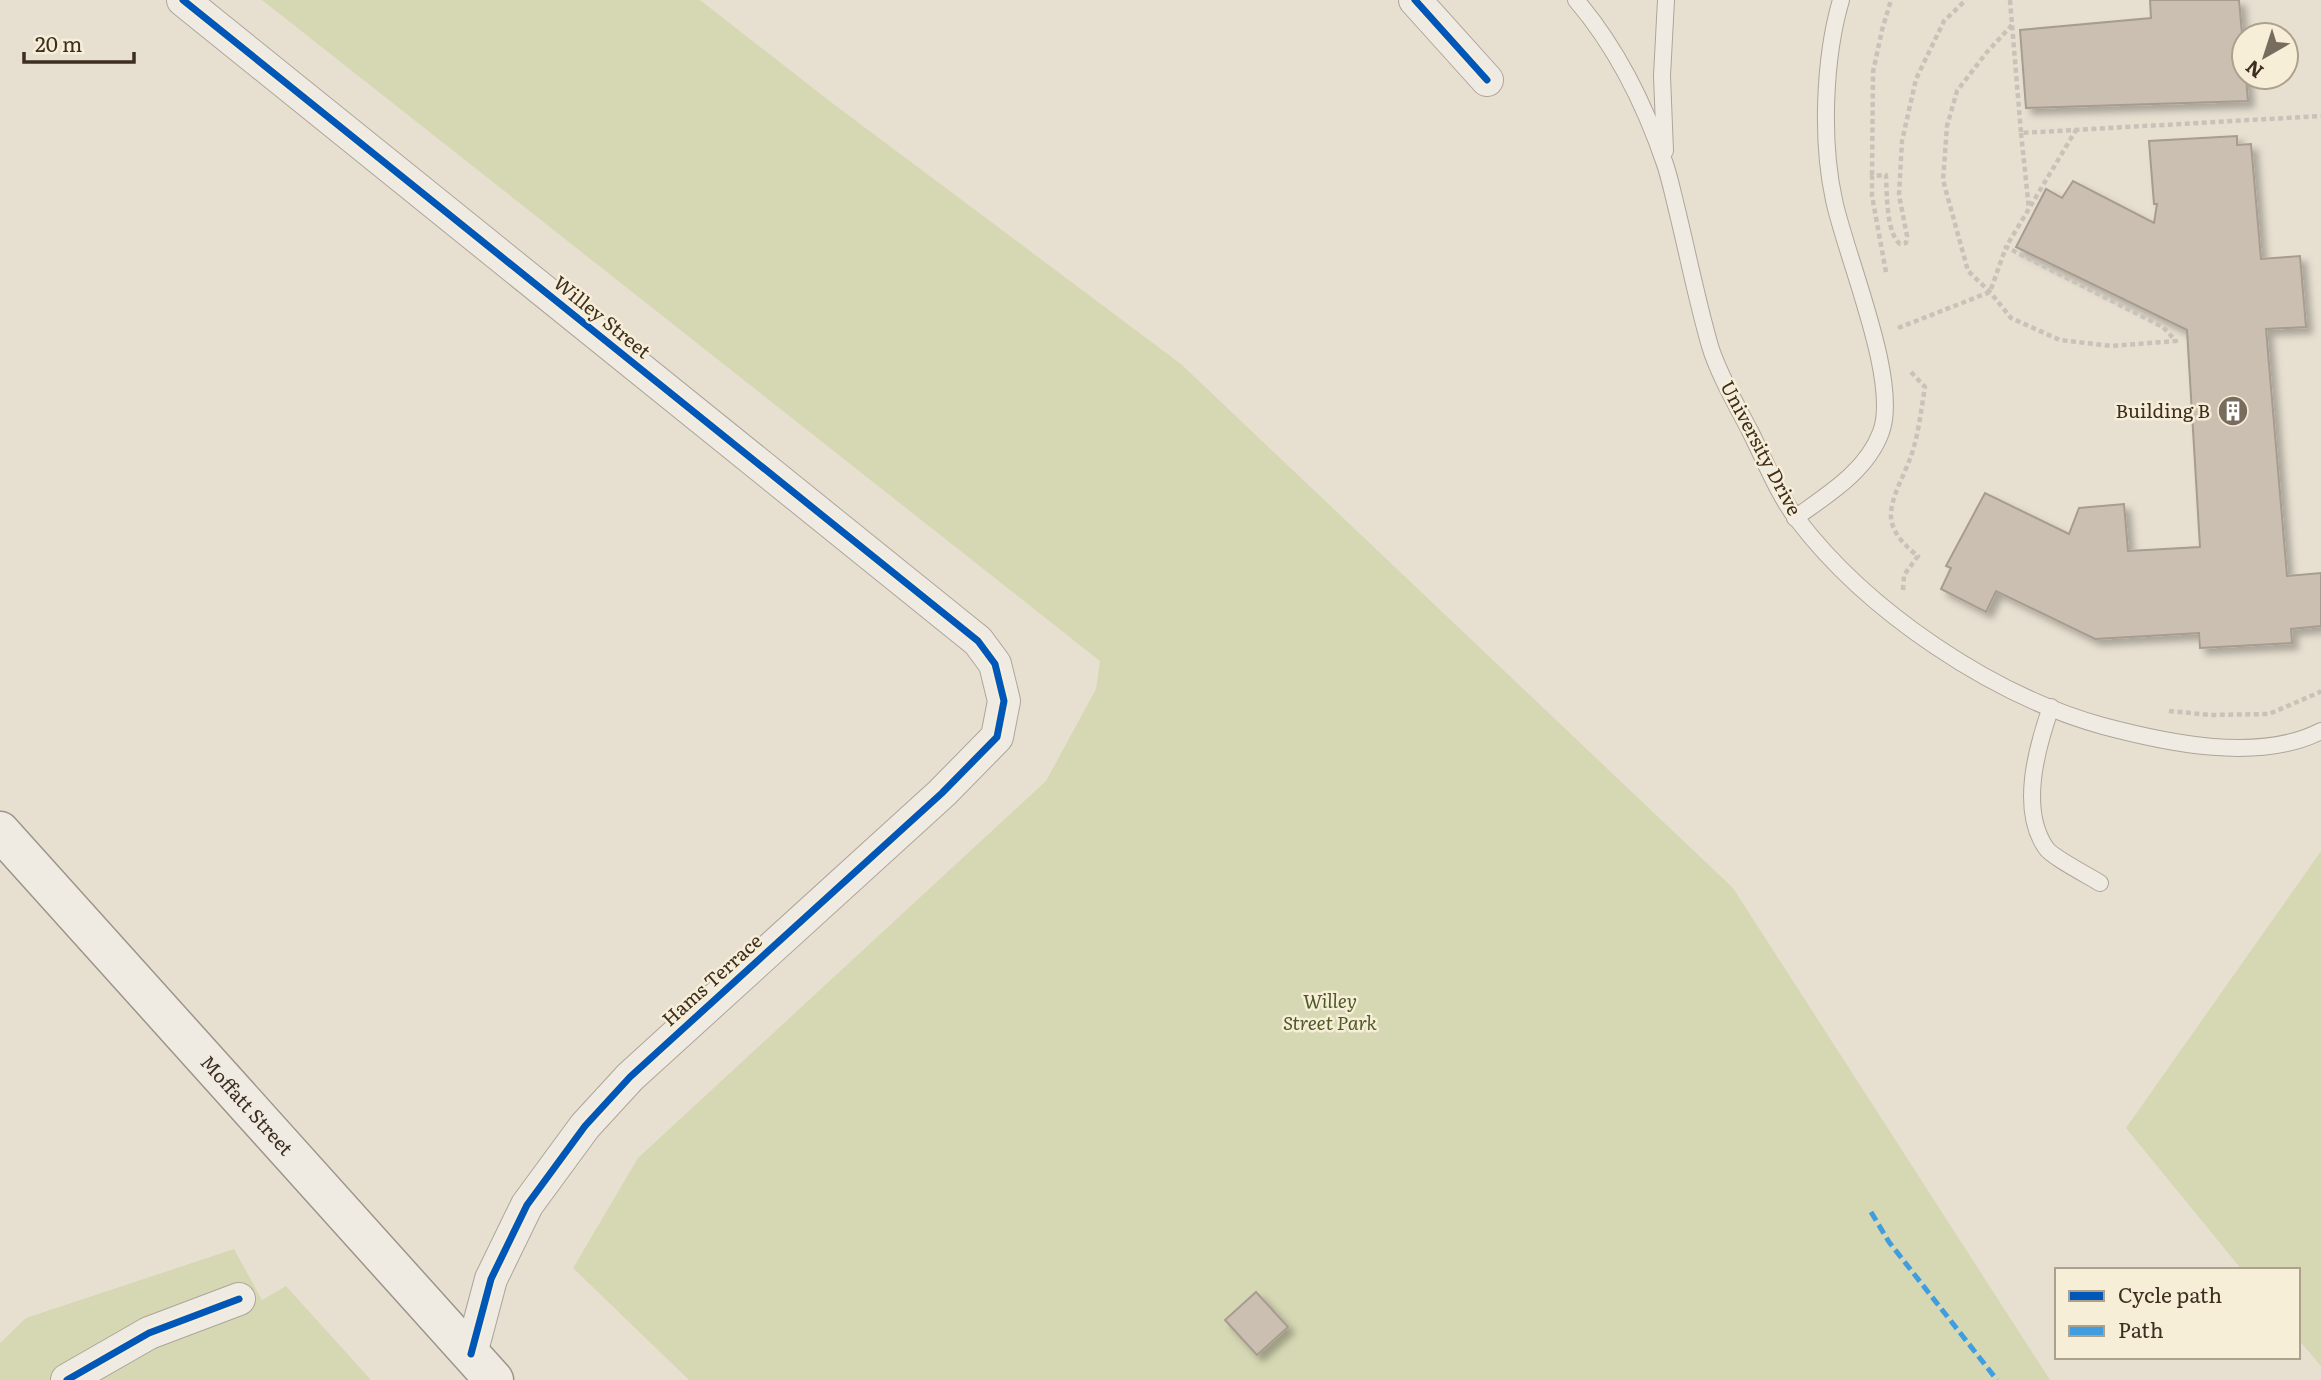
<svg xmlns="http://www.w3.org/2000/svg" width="2321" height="1380" viewBox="0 0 2321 1380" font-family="Literata,serif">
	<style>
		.green { fill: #d6d7b3 }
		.building { fill: #cbbfb2; stroke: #a89c90; stroke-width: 2; filter: url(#shadow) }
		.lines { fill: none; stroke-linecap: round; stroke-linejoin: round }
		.lane-casing { stroke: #ada599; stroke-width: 18 }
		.street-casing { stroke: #ada599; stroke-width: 34 }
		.secondary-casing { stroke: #9c958a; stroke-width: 41 }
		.path { stroke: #c8c2b9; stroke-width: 4.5; stroke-dasharray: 5 3.5; stroke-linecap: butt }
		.lane { stroke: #efebe3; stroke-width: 16 }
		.street { stroke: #efebe3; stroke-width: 32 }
		.secondary { stroke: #efebe3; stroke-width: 38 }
		.quiet { stroke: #3f9de0; stroke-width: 5; stroke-dasharray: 10 5; stroke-linecap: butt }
		.cycleway-casing { stroke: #f7eed8; stroke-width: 11 }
		.cycleway { stroke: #0057b8; stroke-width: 7 }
		.labels { text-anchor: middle; stroke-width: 5; stroke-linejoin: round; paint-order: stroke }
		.street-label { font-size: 19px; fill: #3d2e20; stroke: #f7eed8 }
		.poi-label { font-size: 19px; fill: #3d2e20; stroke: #f7eed8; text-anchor: end }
		.park-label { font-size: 19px; font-style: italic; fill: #4d5a26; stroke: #f7eed8 }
	</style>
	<defs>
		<filter id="shadow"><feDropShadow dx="6" dy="6" stdDeviation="3.5" flood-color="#0004"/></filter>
	</defs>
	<rect width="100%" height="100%" fill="#e7e0d1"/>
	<g class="green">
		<polygon points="262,0 700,0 836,106 1181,364 1733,888 2050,1380 689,1380 573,1268 638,1158 1046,781 1096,689 1100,661"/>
		<polygon points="2321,851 2321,1366 2298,1339 2298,1270 2242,1270 2126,1128"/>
		<polygon points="234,1249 262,1300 286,1286 371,1380 0,1380 0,1343 26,1318"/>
	</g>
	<g class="building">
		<polygon points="2150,0 2239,0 2248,101 2026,108 2020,30 2151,18"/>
		<polygon points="2237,136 2237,145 2251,144 2261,259 2300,256 2306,327 2266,329 2287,576 2321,573 2321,626 2291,629 2292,643 2200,648 2199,633 2095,639 1996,591 1986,612 1941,589 1951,568 1946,566 1985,493 2069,534 2079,508 2124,504 2128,551 2200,547 2187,330 2016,247 2046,189 2062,198 2073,181 2154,223 2157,204 2154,204 2149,141"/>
		<polygon points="1256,1292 1288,1327 1257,1355 1225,1320"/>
	</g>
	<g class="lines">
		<g class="lane-casing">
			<g id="lane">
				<path d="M1576,0C1617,48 1645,105 1665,164C1670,179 1673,194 1677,210C1688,255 1697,301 1710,346C1718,373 1737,406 1750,431C1763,457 1779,496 1797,519C1867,611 1991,695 2103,726C2167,743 2259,763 2321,731"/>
				<polyline points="1665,151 1662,76 1666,0"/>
				<path d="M1795,518C1827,495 1867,471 1881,432C1900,381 1846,257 1834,200C1821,141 1824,58 1841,0"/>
				<path d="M2051,707C2037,747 2019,809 2046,848C2052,857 2089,876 2100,883"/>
			</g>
		</g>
		<g class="street-casing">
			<g id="street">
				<polyline points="183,0 978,641 995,664 1004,701 997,737 942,793 630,1077 585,1126 527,1205 491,1279 471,1354"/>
				<polyline points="1415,0 1487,80"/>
				<polyline points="67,1380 149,1333 239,1299"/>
			</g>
		</g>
		<g class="secondary-casing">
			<g id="secondary">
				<path id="s1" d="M0,831L494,1380"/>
			</g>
		</g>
		<g class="path">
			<polyline points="2010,0 2021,133 2321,116"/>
			<polyline points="2012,25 1987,52 1957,91 1947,126 1943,180 1968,271 1990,292 2011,318 2060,340 2111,346 2176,341 2163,327 2006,247 2076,130"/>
			<polyline points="2021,133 2029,209"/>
			<polyline points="1872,175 1873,72 1882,30 1891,0"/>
			<path d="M1886,272L1872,196V176L1886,175C1887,193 1886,233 1900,244L1906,243L1907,236L1899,195L1902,141L1916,79L1944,21L1966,0"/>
			<polyline points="1898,328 1990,292 2006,247"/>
			<path d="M1903,590L1904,575L1918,556C1906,547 1892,533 1891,517C1890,498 1905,474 1911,456C1919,433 1921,410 1925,387L1911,372"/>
			<polyline points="2169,711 2211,715 2269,714 2320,692 2321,689"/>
		</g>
		<use href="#lane" class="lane"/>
		<use href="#street" class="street"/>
		<use href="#secondary" class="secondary"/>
		<polyline class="quiet" points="1871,1212 1889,1242 1997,1380"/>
		<g class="cycleway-casing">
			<g id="cycleway">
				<polyline points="183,0 978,641 995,664 1004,701 997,737 942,793 630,1077 585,1126 527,1205 491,1279 471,1354"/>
				<polyline points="1415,0 1487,80"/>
				<polyline points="67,1380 149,1333 239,1299"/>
			</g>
		</g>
		<use href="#cycleway" class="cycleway"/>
	</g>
	<defs>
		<g id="building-disc" transform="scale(1.575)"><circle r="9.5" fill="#786c5e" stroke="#f7eed8"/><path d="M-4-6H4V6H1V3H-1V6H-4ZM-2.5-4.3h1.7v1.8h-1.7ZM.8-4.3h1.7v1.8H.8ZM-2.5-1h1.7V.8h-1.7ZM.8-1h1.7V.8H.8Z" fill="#fff"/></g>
	</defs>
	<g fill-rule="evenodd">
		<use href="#building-disc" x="2233" y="411"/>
	</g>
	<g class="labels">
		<g class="street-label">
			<text transform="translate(602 317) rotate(39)" y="7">Willey Street</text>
			<text transform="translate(1761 448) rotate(62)" y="7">University Drive</text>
			<text transform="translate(712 980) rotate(-42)" y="7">Hams Terrace</text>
			<text dy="7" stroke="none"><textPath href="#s1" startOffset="369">Moffatt Street</textPath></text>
		</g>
		<g class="poi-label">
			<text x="2210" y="418">Building B</text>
		</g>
		<g class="park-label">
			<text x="1330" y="1008">Willey<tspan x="1330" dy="22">Street Park</tspan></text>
		</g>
	</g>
	<rect x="2055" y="1268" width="245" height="91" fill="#f7eed8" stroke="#ada18e" stroke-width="2"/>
	<rect x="2069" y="1291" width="35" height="10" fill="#0057b8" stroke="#ada18e" stroke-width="2"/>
	<text x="2118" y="1303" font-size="21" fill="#3d2e20">Cycle path</text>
	<rect x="2069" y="1326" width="35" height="10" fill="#3f9de0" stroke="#ada18e" stroke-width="2"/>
	<text x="2118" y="1338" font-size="21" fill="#3d2e20">Path</text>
	<g transform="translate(2265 56) rotate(219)"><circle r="33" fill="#f7eed8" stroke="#ada18e" stroke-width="2"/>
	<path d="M0-5L12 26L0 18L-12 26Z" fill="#786c5e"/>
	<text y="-10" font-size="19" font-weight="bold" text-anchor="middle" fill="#3d2e20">N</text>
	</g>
	<path d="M24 52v10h110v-10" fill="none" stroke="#3d2e20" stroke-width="3.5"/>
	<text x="35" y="52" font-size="21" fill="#3d2e20" stroke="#f7eed8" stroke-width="5" paint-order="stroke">20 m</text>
</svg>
